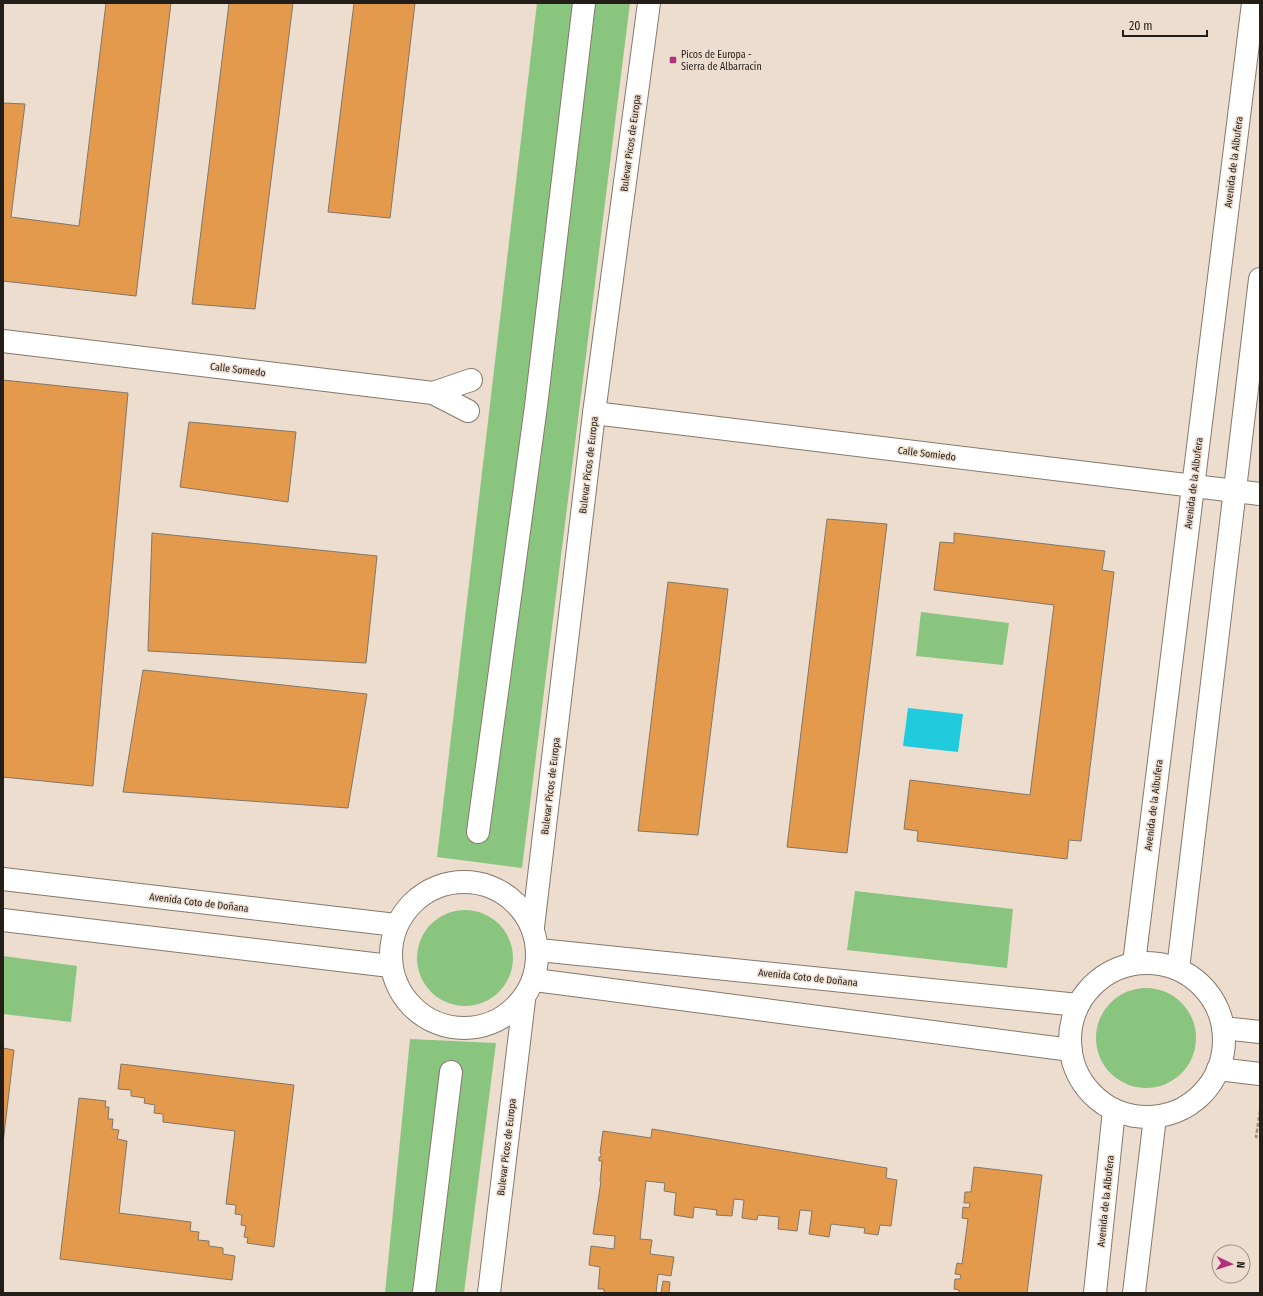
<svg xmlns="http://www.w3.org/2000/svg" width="1263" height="1296" viewBox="0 0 1263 1296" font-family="'Fira Sans Condensed',sans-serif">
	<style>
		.green { fill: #8ac580 }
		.water { fill: #1fcbdc }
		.building { fill: #e39a4d; stroke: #837669 }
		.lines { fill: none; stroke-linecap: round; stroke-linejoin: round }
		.pedestrian-casing { stroke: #86786b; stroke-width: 24 }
		.minor-casing { stroke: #86786b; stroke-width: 24 }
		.path { stroke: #9e9287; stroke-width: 2.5; stroke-dasharray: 4 2; stroke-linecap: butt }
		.pedestrian { stroke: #fff; stroke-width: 22 }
		.minor { stroke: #fff; stroke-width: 22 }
		.poi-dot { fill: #b3317c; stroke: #edddcf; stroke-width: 1.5 }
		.labels { text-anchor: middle; stroke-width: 3; stroke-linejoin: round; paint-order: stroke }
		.poi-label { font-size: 10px; fill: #241e19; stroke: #edddcf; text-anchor: start }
		.street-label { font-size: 10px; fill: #241e19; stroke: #edddcf }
	</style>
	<rect width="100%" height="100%" fill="#edddcf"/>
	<g class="green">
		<polygon points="537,3 630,3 522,868 437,857"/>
		<polygon points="921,612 1009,623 1003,665 916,656"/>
		<polygon points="855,891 1013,909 1007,968 847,950"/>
		<circle cx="465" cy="958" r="48"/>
		<polygon points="3,956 77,966 71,1022 3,1014"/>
		<circle cx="1146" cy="1038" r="50"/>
		<polygon points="410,1039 496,1043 464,1293 385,1293"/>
	</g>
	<polygon class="water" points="908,708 963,714 958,752 903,746"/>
	<g class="building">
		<polygon points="106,3 171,3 136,296 3,281 3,103 25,104 11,217 79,226"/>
		<polygon points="229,3 293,3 255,309 192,304"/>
		<polygon points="354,3 415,3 390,218 328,212"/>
		<polygon points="3,380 128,393 93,786 3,777"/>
		<polygon points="189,422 296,432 288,502 180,487"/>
		<polygon points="827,519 887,524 847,853 787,847"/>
		<polygon points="152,533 377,556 366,663 148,651"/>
		<polygon points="954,533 1105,551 1102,570 1114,572 1081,841 1069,840 1067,859 917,841 918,831 904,829 910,780 1030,795 1054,605 934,590 940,542 954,543"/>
		<polygon points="668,582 728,589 698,835 638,831"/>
		<polygon points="143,670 367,694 348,808 123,792"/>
		<polygon points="3,1048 14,1050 3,1143"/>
		<polygon points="121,1064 294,1085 274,1247 247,1243 248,1238 244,1237 246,1226 241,1225 242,1215 235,1214 236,1205 226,1204 235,1131 163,1122 163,1114 154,1113 155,1105 144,1103 145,1098 131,1096 131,1090 118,1089"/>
		<polygon points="79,1098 106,1101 105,1107 109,1107 108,1119 113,1119 112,1129 119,1130 117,1139 127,1141 119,1213 191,1222 190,1231 199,1232 198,1240 209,1241 209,1246 223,1248 223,1254 235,1256 232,1280 60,1259"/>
		<polygon points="652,1129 887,1168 886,1178 897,1180 891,1226 880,1225 878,1235 864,1233 865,1228 831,1224 829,1237 809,1234 812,1211 800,1210 797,1231 778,1229 779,1217 758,1215 757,1220 742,1218 744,1200 734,1199 732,1216 716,1215 717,1210 694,1207 693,1218 674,1215 676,1193 664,1191 665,1183 646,1181 640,1239 652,1240 650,1254 674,1257 671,1276 658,1274 656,1293 604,1293 604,1289 598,1289 600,1267 589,1265 591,1246 614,1249 615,1236 593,1234 601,1181 600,1181 602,1161 599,1161 599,1157 601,1157 601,1154 600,1153 603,1131 651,1138"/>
		<polygon points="974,1167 1042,1175 1027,1293 959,1293 959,1290 954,1289 955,1279 960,1279 961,1275 955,1274 957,1263 962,1264 968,1219 962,1218 963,1207 969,1208 970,1203 964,1203 965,1192 971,1192"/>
		<polygon points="663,1281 670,1282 669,1293 661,1293"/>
	</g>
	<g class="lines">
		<g class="pedestrian-casing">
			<g id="pedestrian">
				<polyline points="478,832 536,406 584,3"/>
				<polyline points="424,1293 451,1072"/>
			</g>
		</g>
		<g class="minor-casing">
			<g id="minor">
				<polyline points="3,341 433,393 468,411"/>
				<polyline points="433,393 471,380"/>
				<polyline points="594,413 1260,494"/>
				<polyline points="3,879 396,925"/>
				<circle cx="464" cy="955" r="73"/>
				<polyline points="3,920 390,966"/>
				<polyline points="533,927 594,413 649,3"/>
				<polyline points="539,950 1078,1005"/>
				<polyline points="1134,963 1253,3"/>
				<circle cx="1147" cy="1040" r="77"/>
				<polyline points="1178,969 1260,279"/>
				<polyline points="535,980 1071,1050"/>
				<polyline points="1223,1028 1260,1032"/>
				<polyline points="1218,1069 1260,1074"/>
				<polyline points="489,1293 524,1000"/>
				<polyline points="1095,1293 1114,1110"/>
				<polyline points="1134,1293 1155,1117"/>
			</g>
		</g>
		<polyline class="path" points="1260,1111 1256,1137 1260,1137"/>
		<use href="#pedestrian" class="pedestrian"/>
		<use href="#minor" class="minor"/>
	</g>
	<rect class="poi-dot" x="669" y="56" width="8" height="8" rx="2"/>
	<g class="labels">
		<g class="poi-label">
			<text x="681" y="58">Picos de Europa -<tspan x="681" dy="12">Sierra de Albarracín</tspan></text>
		</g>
		<g class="street-label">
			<text transform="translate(630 143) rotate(-82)" y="4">Bulevar Picos de Europa</text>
			<text transform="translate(1233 162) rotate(-83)" y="4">Avenida de la Albufera</text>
			<text transform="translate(238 369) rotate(7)" y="4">Calle Somedo</text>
			<text transform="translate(927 453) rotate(7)" y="4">Calle Somiedo</text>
			<text transform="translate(588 465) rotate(-83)" y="4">Bulevar Picos de Europa</text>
			<text transform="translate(1193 483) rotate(-83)" y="4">Avenida de la Albufera</text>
			<text transform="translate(550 786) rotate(-83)" y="4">Bulevar Picos de Europa</text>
			<text transform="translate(1153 805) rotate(-83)" y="4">Avenida de la Albufera</text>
			<text transform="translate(199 902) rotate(7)" y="4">Avenida Coto de Doñana</text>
			<text transform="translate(808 977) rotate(6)" y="4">Avenida Coto de Doñana</text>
			<text transform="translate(506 1147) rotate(-83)" y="4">Bulevar Picos de Europa</text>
			<text transform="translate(1105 1201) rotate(-84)" y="4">Avenida de la Albufera</text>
		</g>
	</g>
	<rect width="1263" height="1296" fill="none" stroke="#241e19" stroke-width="8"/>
	<g transform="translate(1231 1264) rotate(94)"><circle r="19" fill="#edddcf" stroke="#9d9186"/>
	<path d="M0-3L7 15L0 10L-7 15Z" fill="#b3317c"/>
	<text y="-6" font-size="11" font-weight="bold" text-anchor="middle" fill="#241e19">N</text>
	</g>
	<path d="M1123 30v6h84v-6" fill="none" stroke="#241e19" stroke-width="2"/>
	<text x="1129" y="30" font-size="12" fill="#241e19" stroke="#edddcf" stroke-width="3" paint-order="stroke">20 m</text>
</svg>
